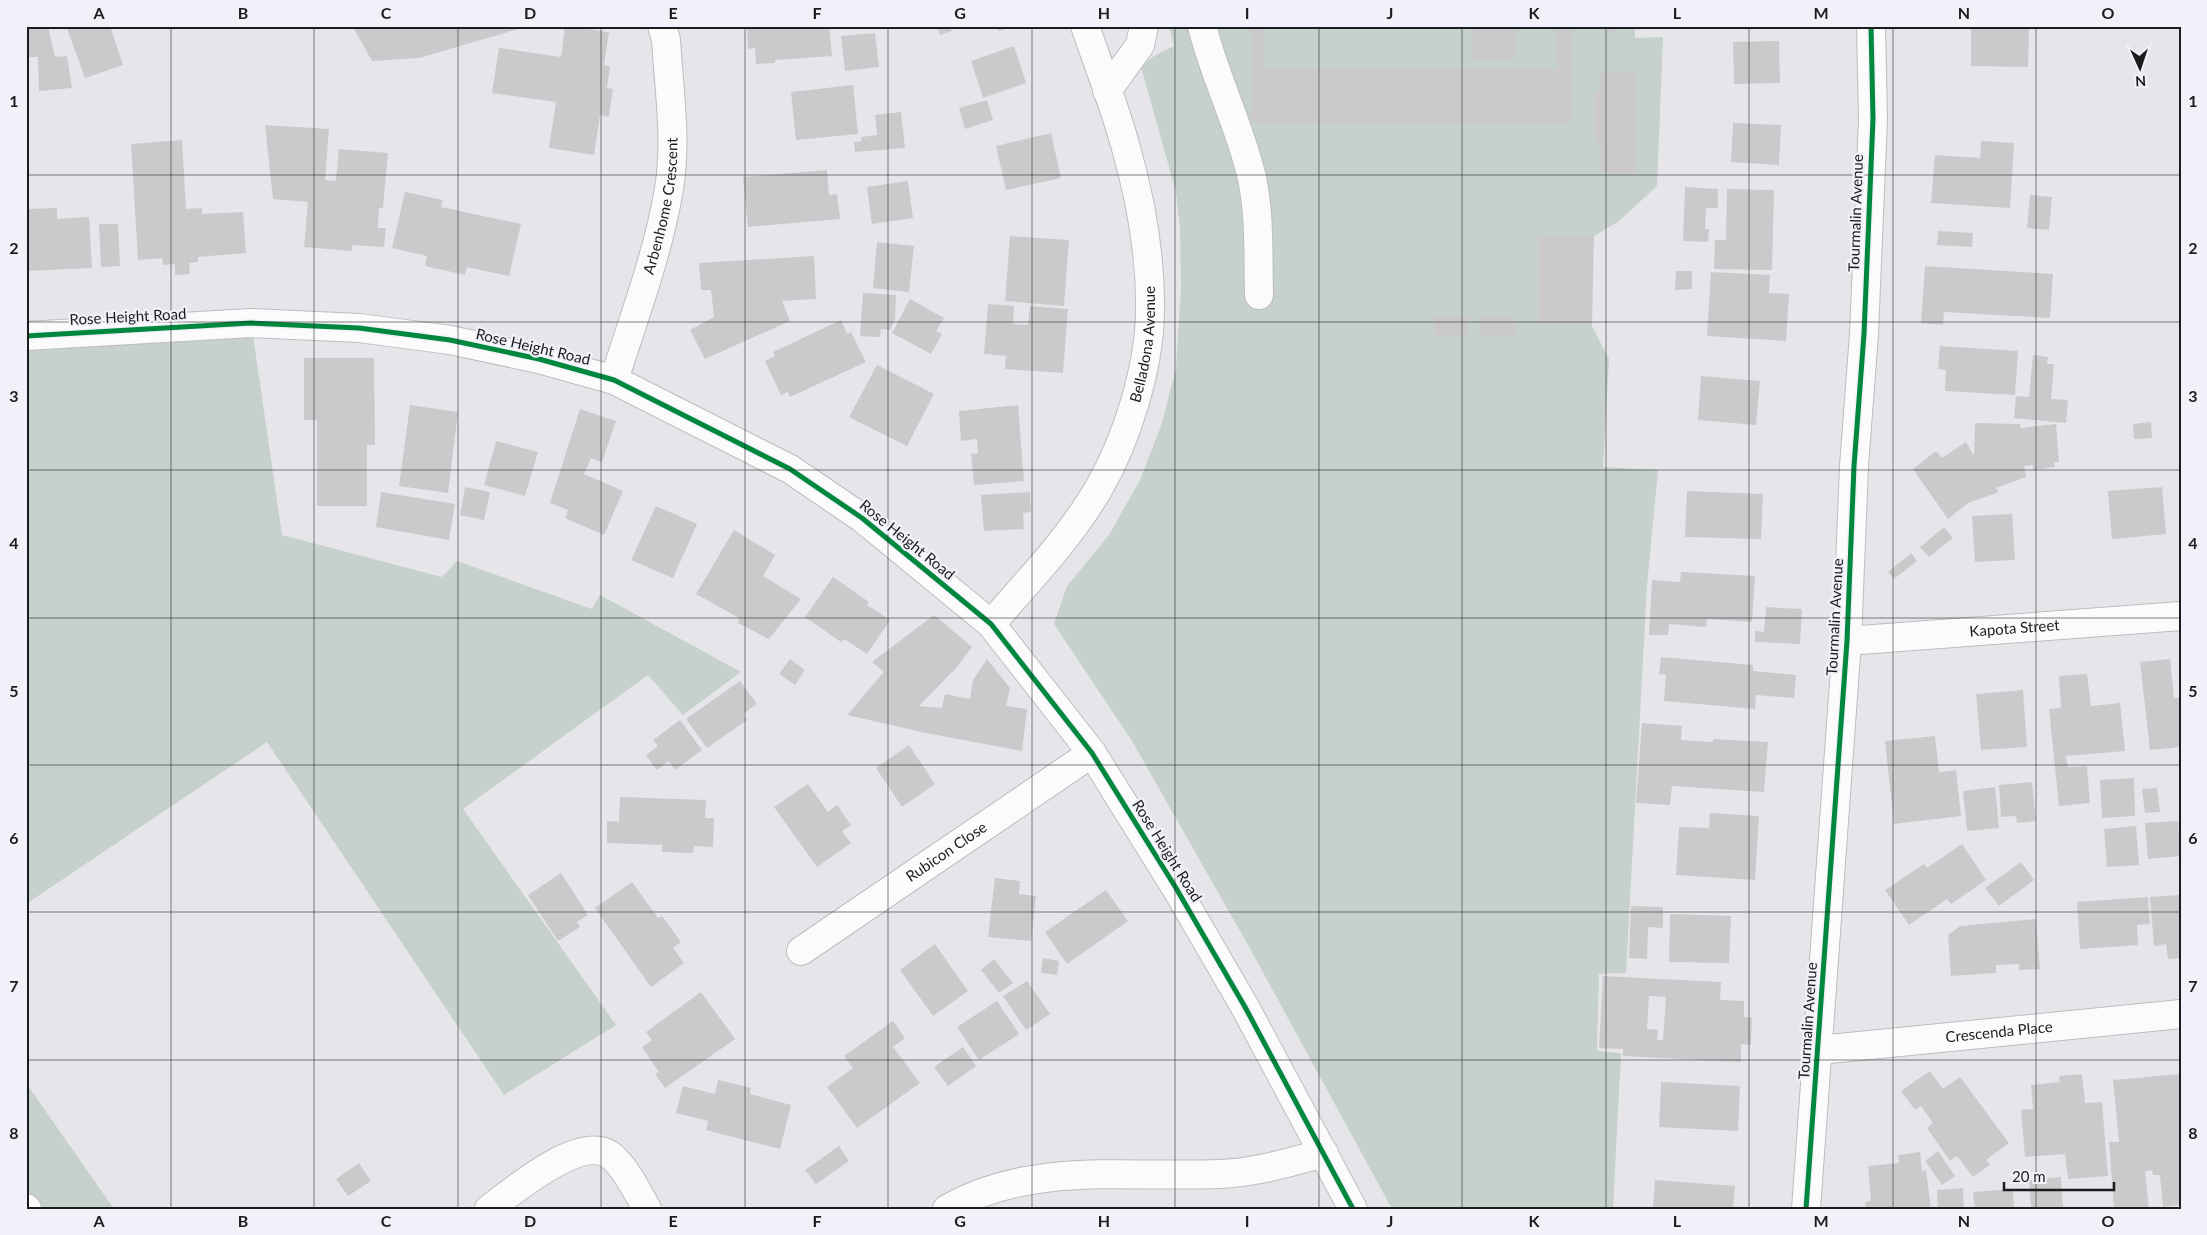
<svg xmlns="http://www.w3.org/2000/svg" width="2207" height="1235" viewBox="0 0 2207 1235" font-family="Lato,sans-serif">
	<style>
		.green { fill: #c5d1ca }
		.building { fill: #cbc9cb; fill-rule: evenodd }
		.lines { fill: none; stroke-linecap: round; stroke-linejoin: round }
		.minor-casing { stroke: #bdbdc1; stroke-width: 30 }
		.minor { stroke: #fbfbfc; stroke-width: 28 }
		.cycleway-casing { stroke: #f1f1f9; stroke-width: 8 }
		.cycleway { stroke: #00873e; stroke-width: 5 }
		.grid { fill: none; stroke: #1c1c1f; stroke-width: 1; stroke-opacity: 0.55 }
		.labels { text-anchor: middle; stroke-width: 4.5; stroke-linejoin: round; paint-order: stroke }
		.street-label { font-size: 15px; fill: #1c1c1f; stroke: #f1f1f9 }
		.neatline { fill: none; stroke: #1c1c1f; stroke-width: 2 }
		.grid-label { font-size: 16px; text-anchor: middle; font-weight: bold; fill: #1c1c1f }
	</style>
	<rect width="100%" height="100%" fill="#e6e6ea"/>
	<g class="green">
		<polygon points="1169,26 1635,26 1635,38 1663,37 1657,186 1619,221 1594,236 1592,326 1609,359 1603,467 1658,470 1647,586 1626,973 1599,974 1597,1051 1621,1053 1613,1209 1392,1209 1248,945 1132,741 1054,624 1067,586 1109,535 1140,480 1162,423 1176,368 1181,287 1180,228 1176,192 1141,67 1154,56 1174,46"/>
		<polygon points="251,322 282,535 442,577 457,561 592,609 600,595 741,672 683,715 648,675 463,809 616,1025 504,1095 267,742 26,904 26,334"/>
		<polygon points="26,1083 114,1209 26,1209"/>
	</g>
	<g class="building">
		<polygon points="26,26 48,26 55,57 67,56 72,88 39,91 38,57 26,57"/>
		<polygon points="66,26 110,26 123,65 85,78"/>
		<polygon points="359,26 524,26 525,27 419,58 372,61 354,29"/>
		<polygon points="565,26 609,32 604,65 610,66 607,88 613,89 609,117 600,115 594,155 549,148 556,102 492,93 499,48 561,57"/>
		<polygon points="747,26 829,26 832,56 775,60 775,63 756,64 755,48 748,49"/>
		<polygon points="937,26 950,26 952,31 940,35"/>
		<polygon points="997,26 1010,26 1010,27 999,31"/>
		<polygon points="1252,26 1264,26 1264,69 1557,69 1557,26 1571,26 1570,125 1251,122"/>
		<polygon points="1471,26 1515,26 1514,59 1471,58"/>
		<polygon points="1605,26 1631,26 1631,28 1616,28 1616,33 1605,33"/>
		<polygon points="1971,26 2029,26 2028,67 1971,66"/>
		<polygon points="875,33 879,67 845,71 841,36"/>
		<polygon points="1779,41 1780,83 1734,84 1733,42"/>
		<polygon points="1014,46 1026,83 983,98 971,61"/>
		<polygon points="1601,73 1635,73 1635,173 1601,173 1601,143 1595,143 1595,91 1600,91"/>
		<polygon points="853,85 858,134 796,140 791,92"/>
		<polygon points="987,100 993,120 965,129 959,108"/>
		<polygon points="901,112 905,148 855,152 854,142 862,141 861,137 877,135 875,115"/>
		<polygon points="1733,123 1781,125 1779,165 1731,162"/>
		<polygon points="265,125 329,129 325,180 336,181 339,149 388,153 383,208 379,208 378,228 386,228 384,247 352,245 352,251 304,247 308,202 273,199"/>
		<polygon points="1051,133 1061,178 1006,190 996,146"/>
		<polygon points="182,140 186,209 202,208 202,214 243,212 246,253 198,257 198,262 189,263 190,274 175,275 175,264 163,265 162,258 138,260 131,144"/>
		<polygon points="1981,141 2014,143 2010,208 1931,203 1935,155 1980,158"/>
		<polygon points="827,170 829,195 837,194 840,219 748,227 743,177"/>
		<polygon points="908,181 913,218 872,224 867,187"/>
		<polygon points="1685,187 1718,189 1718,208 1706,208 1705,229 1709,229 1708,242 1683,241"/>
		<polygon points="1727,189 1774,190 1772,270 1714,269 1715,240 1726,240"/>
		<polygon points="405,192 443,200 441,207 521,224 509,276 467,267 465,275 425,266 427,256 392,248"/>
		<polygon points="2030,195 2052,197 2049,230 2027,228"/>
		<polygon points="57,208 57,219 89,217 92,268 26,271 26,209"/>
		<polygon points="99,224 118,224 120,266 101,267"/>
		<polygon points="1938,231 1973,233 1972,247 1937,245"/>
		<polygon points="1010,236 1069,240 1064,306 1005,301"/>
		<polygon points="1539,237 1593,237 1592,323 1538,323"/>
		<polygon points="877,242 914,246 909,292 873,288"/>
		<polygon points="814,256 816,299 782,301 790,321 705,359 690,330 714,317 711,290 701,290 699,263"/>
		<polygon points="1925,266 2053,274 2050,318 1944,312 1943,325 1921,323"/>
		<polygon points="1676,271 1692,271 1692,289 1675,290"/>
		<polygon points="1711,272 1770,275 1769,293 1789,294 1786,341 1707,336"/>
		<polygon points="863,293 896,295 895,319 890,330 881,329 880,337 860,336"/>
		<polygon points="910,299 944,318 936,331 942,334 931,354 892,333"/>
		<polygon points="988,304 1014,306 1013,324 1028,325 1030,306 1068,309 1063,373 1005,369 1006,356 984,354"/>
		<polygon points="1434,316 1469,316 1469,335 1434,336"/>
		<polygon points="1479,316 1514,316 1514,336 1480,336"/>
		<polygon points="841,320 847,334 851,332 866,362 790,397 788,392 781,395 765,361 775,356 773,352"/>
		<polygon points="1940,346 2018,351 2015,395 1945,391 1946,370 1938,369"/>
		<polygon points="2033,355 2048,357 2047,364 2054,364 2051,399 2068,400 2066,423 2014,418 2016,396 2029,397"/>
		<polygon points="304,358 374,358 375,445 367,445 367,506 317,506 317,420 304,420"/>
		<polygon points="877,365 934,394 907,446 849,417"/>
		<polygon points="1701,376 1760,381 1756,425 1698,420"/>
		<polygon points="410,405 458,412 448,493 399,486"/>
		<polygon points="1018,405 1024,481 974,485 971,454 978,453 977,439 961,441 959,411"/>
		<polygon points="580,409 616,421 602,462 591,458 584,474 623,491 604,535 565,518 568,510 550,503"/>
		<polygon points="2151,422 2152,438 2134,439 2133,424"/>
		<polygon points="1975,423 2020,424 2021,428 2056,424 2059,462 2054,462 2055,467 2033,470 2033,465 2024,466 2026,477 1996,488 1999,492 1968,503 1948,519 1913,469 1936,451 1942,458 1966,442 1974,456"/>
		<polygon points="496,441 538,452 525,496 484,485"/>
		<polygon points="465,487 490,492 484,520 460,515"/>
		<polygon points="2162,487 2166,534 2112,539 2108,491"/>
		<polygon points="1687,491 1763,494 1761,539 1685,537"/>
		<polygon points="381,492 455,504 449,540 376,527"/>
		<polygon points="1030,492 1031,512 1023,513 1024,529 984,531 981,495"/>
		<polygon points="656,506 697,524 673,578 631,560"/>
		<polygon points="2012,514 2015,560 1975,562 1972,516"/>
		<polygon points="1944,527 1953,538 1929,557 1920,547"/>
		<polygon points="734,530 775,555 763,576 801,599 769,639 738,623 739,618 696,594"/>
		<polygon points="1911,553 1917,561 1894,579 1888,572"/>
		<polygon points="1681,572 1755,576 1752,622 1707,619 1706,627 1669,624 1668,635 1649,635 1652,580 1680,582"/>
		<polygon points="833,577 869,602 867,605 890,620 867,654 844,639 841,642 805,617"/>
		<polygon points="1766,607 1802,609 1800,644 1755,642 1755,631 1764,632"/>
		<polygon points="934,615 972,647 956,668 919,706 942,708 945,694 970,699 973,680 987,659 1010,688 1006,706 1027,709 1022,751 926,733 847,715 884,672 872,662"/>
		<polygon points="1661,657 1753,665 1753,671 1796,675 1794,698 1756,695 1755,709 1664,701 1666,675 1659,674"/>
		<polygon points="790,659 805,670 795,685 779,674"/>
		<polygon points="2170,659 2174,698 2181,698 2181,747 2150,750 2140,662"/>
		<polygon points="2087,674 2091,706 2120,703 2125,751 2066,756 2068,767 2087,766 2090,803 2059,806 2049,709 2061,708 2059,676"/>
		<polygon points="740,681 757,704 743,714 747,720 707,748 686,719"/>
		<polygon points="2023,690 2027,747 1981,750 1976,694"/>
		<polygon points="680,720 702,750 675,770 669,761 657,770 646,755 658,746 653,740"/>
		<polygon points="1642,723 1682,726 1681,740 1713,742 1713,739 1768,742 1764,792 1672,786 1670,805 1636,803"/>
		<polygon points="1935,736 1939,772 1956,770 1961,816 1894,824 1885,741"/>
		<polygon points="909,745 935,784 902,807 876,768"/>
		<polygon points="2134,778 2135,816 2102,818 2100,780"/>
		<polygon points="2032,782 2036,821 2017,823 2016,816 2001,817 1999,785"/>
		<polygon points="808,784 828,812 837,805 851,825 842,831 851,843 817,867 774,807"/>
		<polygon points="1995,787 1999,828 1967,831 1963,791"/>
		<polygon points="2157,788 2160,812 2145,813 2142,789"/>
		<polygon points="620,797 706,800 705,818 714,818 713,847 694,846 693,853 662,852 662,845 607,843 607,821 619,822"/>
		<polygon points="1710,813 1759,816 1755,880 1676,875 1679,827 1709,828"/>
		<polygon points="2178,821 2181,856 2148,859 2145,823"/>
		<polygon points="2136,826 2139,865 2107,867 2104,829"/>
		<polygon points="1962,844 1986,880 1951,904 1947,899 1909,925 1885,890 1924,864 1927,868"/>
		<polygon points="2021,862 2034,880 1999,906 1985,888"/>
		<polygon points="561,873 588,915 577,922 580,927 558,941 528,895"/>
		<polygon points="995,878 1020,881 1019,894 1036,896 1031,941 988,937"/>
		<polygon points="632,882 658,918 662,916 681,942 673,948 684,963 651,987 595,908"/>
		<polygon points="1106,890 1128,921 1067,964 1045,932"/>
		<polygon points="2181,895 2181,958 2168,959 2166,944 2154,946 2150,897"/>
		<polygon points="2148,897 2150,924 2137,925 2138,945 2080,949 2077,902"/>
		<polygon points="1631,906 1663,907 1663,928 1648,927 1647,959 1629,958"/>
		<polygon points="1670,914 1731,916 1729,963 1669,962"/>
		<polygon points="2036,919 2040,969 2019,970 2019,964 1996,965 1996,973 1951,976 1948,935 1960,926"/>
		<polygon points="935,944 968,991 933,1016 900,970"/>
		<polygon points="1043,958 1059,961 1057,975 1041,973"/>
		<polygon points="994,959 1013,983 999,993 981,970"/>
		<path d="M1603,976L1721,982L1720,1000L1744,1001V1017L1752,1018L1751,1045L1741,1044V1062L1623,1056V1049L1599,1048ZM1649,996L1666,997L1663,1040H1657L1658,1030L1647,1029Z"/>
		<polygon points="1027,981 1050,1014 1026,1030 1003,996"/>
		<polygon points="701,992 735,1039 665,1088 655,1074 659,1072 642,1047 652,1040 646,1032"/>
		<polygon points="997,1001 1019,1034 979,1060 957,1027"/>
		<polygon points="893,1021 905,1038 893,1047 920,1083 857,1128 827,1087 853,1068 844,1056"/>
		<polygon points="963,1047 976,1066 948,1086 934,1067"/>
		<polygon points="1930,1071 1943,1089 1960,1077 2009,1143 1986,1160 1990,1165 1973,1177 1957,1156 1950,1161 1927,1128 1933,1123 1921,1106 1915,1110 1901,1091"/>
		<polygon points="2082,1074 2085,1103 2102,1102 2108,1176 2068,1179 2065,1154 2025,1157 2021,1110 2033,1109 2031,1085 2060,1082 2059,1076"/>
		<polygon points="2181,1074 2181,1205 2163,1207 2160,1175 2153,1175 2152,1170 2145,1171 2149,1209 2114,1209 2109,1142 2119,1142 2113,1080"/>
		<polygon points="718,1080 751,1088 750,1094 791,1105 780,1149 706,1130 708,1121 676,1113 683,1086 715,1094"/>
		<polygon points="1661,1082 1740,1086 1738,1131 1659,1127"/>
		<polygon points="839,1146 849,1161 816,1184 805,1170"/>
		<polygon points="1938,1151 1955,1176 1942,1185 1925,1161"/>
		<polygon points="1920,1152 1922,1171 1926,1170 1931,1209 1866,1209 1865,1202 1871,1201 1868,1166 1899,1163 1898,1155"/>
		<polygon points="359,1163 371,1181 348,1196 336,1179"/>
		<polygon points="2061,1177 2063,1209 2031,1209 2029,1180"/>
		<polygon points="1655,1180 1735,1186 1733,1209 1653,1209"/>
		<polygon points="1963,1188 1964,1209 1938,1209 1937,1190"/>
		<polygon points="2013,1189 2014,1209 1975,1209 1973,1192"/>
	</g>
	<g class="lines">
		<g class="minor-casing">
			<g id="minor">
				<path d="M1202,26C1215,78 1240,126 1252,178C1260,216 1258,257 1259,295"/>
				<polyline points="1107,91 1140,45 1144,26"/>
				<polyline points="26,336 251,323 359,328 450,340 539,359 614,380 790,469 862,518 991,624 1092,753 1176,888 1245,1007 1353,1209"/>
				<path id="s1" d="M614,380C634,317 658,254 669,189C677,140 669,89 666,40L662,26"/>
				<path id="s2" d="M991,624C1028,581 1070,538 1099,488C1127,439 1149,369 1150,312C1151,257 1141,201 1126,148C1115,107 1099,67 1085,26"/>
				<path id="s3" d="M1847,641L2181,616"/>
				<path id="s4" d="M801,951L1092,753"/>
				<path id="s5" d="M1819,1050L2181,1014"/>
				<polyline points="26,1208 27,1209"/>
				<path d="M489,1209C513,1191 580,1134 610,1155C625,1166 638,1193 647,1209"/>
				<path d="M947,1209C1030,1161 1128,1178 1219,1174C1255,1173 1290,1162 1324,1153"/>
				<polyline points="1806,1209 1847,641 1854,466 1864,334 1873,119 1871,26"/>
			</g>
		</g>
		<use href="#minor" class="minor"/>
		<g class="cycleway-casing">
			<g id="cycleway">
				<polyline points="26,336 251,323 359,328 450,340 539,359 614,380 790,469 862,518 991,624 1092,753 1176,888 1245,1007 1353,1209"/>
				<polyline points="1806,1209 1847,641 1854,466 1864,334 1873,119 1871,26"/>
			</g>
		</g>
		<use href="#cycleway" class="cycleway"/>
	</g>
	<path class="grid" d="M171,26V1209M314,26V1209M458,26V1209M601,26V1209M745,26V1209M888,26V1209M1032,26V1209M1175,26V1209M1319,26V1209M1462,26V1209M1606,26V1209M1749,26V1209M1893,26V1209M2036,26V1209M26,175H2181M26,322H2181M26,470H2181M26,618H2181M26,765H2181M26,912H2181M26,1060H2181"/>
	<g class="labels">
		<g class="street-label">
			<text dy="5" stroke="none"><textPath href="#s1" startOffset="181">Arbenhome Crescent</textPath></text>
			<text transform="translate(1856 213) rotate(-88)" y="5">Tourmalin Avenue</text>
			<text transform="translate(128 317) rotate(-3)" y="5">Rose Height Road</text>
			<text dy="5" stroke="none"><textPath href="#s2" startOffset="326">Belladona Avenue</textPath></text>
			<text transform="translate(533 347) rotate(13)" y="5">Rose Height Road</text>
			<text transform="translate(907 540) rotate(39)" y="5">Rose Height Road</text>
			<text transform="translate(1835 617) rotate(-87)" y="5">Tourmalin Avenue</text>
			<text dy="5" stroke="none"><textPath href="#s3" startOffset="168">Kapota Street</textPath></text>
			<text transform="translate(1167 851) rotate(58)" y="5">Rose Height Road</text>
			<text dy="5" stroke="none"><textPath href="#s4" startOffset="176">Rubicon Close</textPath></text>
			<text transform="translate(1808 1021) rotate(-86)" y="5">Tourmalin Avenue</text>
			<text dy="5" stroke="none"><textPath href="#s5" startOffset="181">Crescenda Place</textPath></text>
		</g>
	</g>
	<rect width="2207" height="1235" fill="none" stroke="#f1f1f9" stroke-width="55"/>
	<g transform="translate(2140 68) rotate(177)" stroke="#f1f1f9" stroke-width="4" paint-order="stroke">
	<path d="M0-4L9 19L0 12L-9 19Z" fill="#1c1c1f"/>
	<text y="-8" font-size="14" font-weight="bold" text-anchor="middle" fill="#1c1c1f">N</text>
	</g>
	<path d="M2004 1182v8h110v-8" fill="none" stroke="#1c1c1f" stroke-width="2.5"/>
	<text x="2012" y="1182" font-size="15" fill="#1c1c1f" stroke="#f1f1f9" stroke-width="4" paint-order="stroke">20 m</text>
	<rect x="28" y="28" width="2152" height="1180" class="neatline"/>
	<g class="grid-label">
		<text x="99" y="19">A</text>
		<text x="243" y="19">B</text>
		<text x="386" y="19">C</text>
		<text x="530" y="19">D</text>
		<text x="673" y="19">E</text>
		<text x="817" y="19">F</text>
		<text x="960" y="19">G</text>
		<text x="1104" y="19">H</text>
		<text x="1247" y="19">I</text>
		<text x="1390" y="19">J</text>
		<text x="1534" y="19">K</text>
		<text x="1677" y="19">L</text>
		<text x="1821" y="19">M</text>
		<text x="1964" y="19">N</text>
		<text x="2108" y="19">O</text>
		<text x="14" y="107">1</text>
		<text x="2193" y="107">1</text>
		<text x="14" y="254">2</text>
		<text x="2193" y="254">2</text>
		<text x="14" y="402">3</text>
		<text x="2193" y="402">3</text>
		<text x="14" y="549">4</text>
		<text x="2193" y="549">4</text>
		<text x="14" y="697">5</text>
		<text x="2193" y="697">5</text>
		<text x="14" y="844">6</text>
		<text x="2193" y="844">6</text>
		<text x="14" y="992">7</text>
		<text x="2193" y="992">7</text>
		<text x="14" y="1139">8</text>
		<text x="2193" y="1139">8</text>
		<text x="99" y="1227">A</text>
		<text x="243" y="1227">B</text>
		<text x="386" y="1227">C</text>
		<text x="530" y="1227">D</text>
		<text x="673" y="1227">E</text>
		<text x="817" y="1227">F</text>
		<text x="960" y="1227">G</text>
		<text x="1104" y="1227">H</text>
		<text x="1247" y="1227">I</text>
		<text x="1390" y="1227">J</text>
		<text x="1534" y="1227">K</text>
		<text x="1677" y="1227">L</text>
		<text x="1821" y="1227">M</text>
		<text x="1964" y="1227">N</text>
		<text x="2108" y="1227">O</text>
	</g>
</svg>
